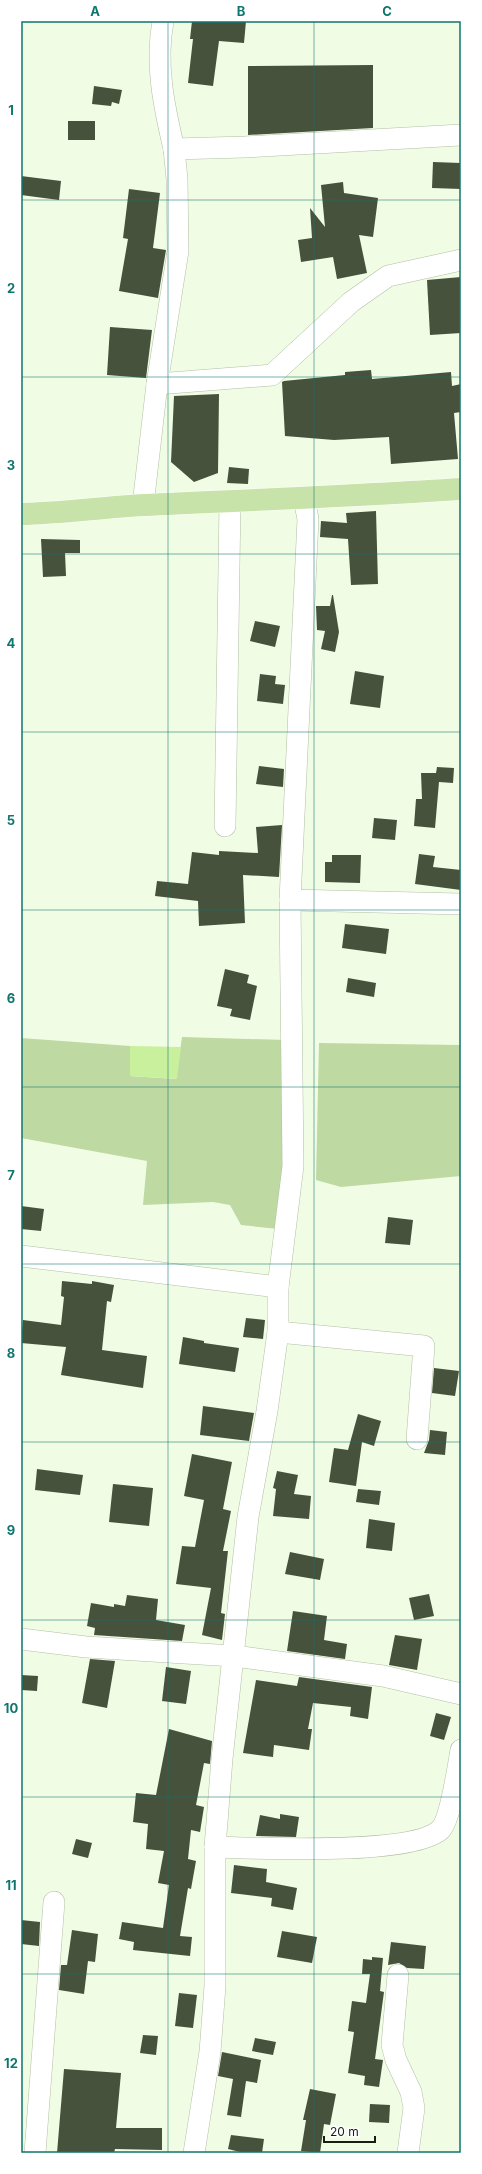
<svg xmlns="http://www.w3.org/2000/svg" width="482" height="2174" viewBox="0 0 482 2174" font-family="Inter,sans-serif">
	<style>
		.green { fill: #bed9a2 }
		.water { fill: #c8f09d }
		.building { fill: #47523d }
		.lines { fill: none; stroke-linecap: round; stroke-linejoin: round }
		.minor-casing { stroke: #b2bfa6; stroke-width: 22 }
		.major-casing { stroke: #fff; stroke-width: 23 }
		.minor { stroke: #fff; stroke-width: 21 }
		.major { stroke: #c8e3a9; stroke-width: 22 }
		.grid { fill: none; stroke: #0f766e; stroke-width: 1; stroke-opacity: 0.55 }
		.neatline { fill: none; stroke: #0f766e; stroke-width: 1.5 }
		.grid-label { font-size: 13px; text-anchor: middle; font-weight: bold; fill: #0f766e }
	</style>
	<rect width="100%" height="100%" fill="#f0fde4"/>
	<g class="green">
		<polygon points="182,1037 286,1040 286,1146 278,1229 241,1225 230,1205 213,1202 143,1205 147,1161 21,1138 21,1038 130,1046 130,1076 176,1079"/>
		<polygon points="319,1043 461,1045 461,1176 341,1187 316,1180"/>
	</g>
	<polygon class="water" points="130,1046 181,1047 177,1079 130,1076"/>
	<g class="building">
		<polygon points="192,21 246,21 244,43 219,41 213,86 188,83 193,39 190,39"/>
		<polygon points="373,65 373,128 248,135 248,66"/>
		<polygon points="94,86 122,90 119,104 112,102 111,106 92,104"/>
		<rect x="68" y="121" width="27" height="19"/>
		<polygon points="433,162 461,163 461,189 432,188"/>
		<polygon points="21,176 61,181 59,200 21,195"/>
		<polygon points="343,182 344,193 378,198 373,237 359,235 367,273 337,279 333,257 301,262 298,240 312,238 310,208 325,227 321,185"/>
		<polygon points="129,189 160,193 153,248 166,250 158,298 119,291 128,239 123,238"/>
		<polygon points="461,277 461,333 430,335 427,280"/>
		<polygon points="110,327 152,330 146,378 107,375"/>
		<polygon points="371,370 372,379 451,372 452,386 461,384 461,412 454,413 458,459 391,464 389,437 334,440 285,436 282,382 284,381 345,375 345,372"/>
		<polygon points="219,394 218,473 194,482 171,462 174,396"/>
		<polygon points="229,467 249,469 248,484 227,483"/>
		<polygon points="376,511 378,584 351,585 348,539 320,537 321,521 347,523 346,513"/>
		<polygon points="41,539 80,540 80,553 65,553 66,576 43,577"/>
		<polygon points="332,595 333,595 339,632 335,652 321,649 325,631 317,630 316,606 330,606"/>
		<polygon points="255,621 280,626 275,647 250,641"/>
		<polygon points="355,671 384,676 380,708 350,704"/>
		<polygon points="260,674 276,676 275,684 285,685 283,704 257,701"/>
		<polygon points="259,766 284,769 283,787 256,784"/>
		<polygon points="437,767 454,768 453,783 439,782 435,828 414,826 416,799 422,799 421,773 436,773"/>
		<polygon points="374,818 397,820 395,840 372,838"/>
		<polygon points="282,825 279,877 243,875 245,923 199,926 198,901 155,896 157,881 188,884 192,852 219,855 219,851 258,853 256,827"/>
		<polygon points="419,854 435,856 433,867 461,870 461,890 415,884"/>
		<polygon points="332,855 361,855 360,883 325,882 325,862 332,862"/>
		<polygon points="345,924 389,929 386,954 342,948"/>
		<polygon points="225,969 249,975 247,983 257,986 250,1020 230,1016 232,1009 217,1006"/>
		<polygon points="348,978 376,983 374,997 346,992"/>
		<polygon points="21,1206 44,1209 41,1231 21,1229"/>
		<polygon points="388,1217 413,1220 410,1245 385,1243"/>
		<polygon points="62,1281 92,1284 92,1281 114,1285 111,1302 107,1301 102,1350 147,1356 143,1388 61,1375 66,1347 21,1343 23,1320 61,1325 64,1297 61,1296"/>
		<polygon points="246,1318 265,1320 263,1339 243,1337"/>
		<polygon points="183,1337 204,1341 204,1343 239,1348 235,1372 179,1364"/>
		<polygon points="434,1368 459,1371 455,1396 432,1393"/>
		<polygon points="203,1406 254,1413 249,1441 200,1435"/>
		<polygon points="358,1414 381,1421 374,1446 362,1442 356,1486 329,1482 334,1448 348,1450"/>
		<polygon points="430,1430 447,1432 445,1455 424,1453 429,1440"/>
		<polygon points="192,1454 232,1462 223,1509 231,1511 223,1551 228,1551 221,1613 225,1614 222,1640 202,1635 211,1588 176,1584 182,1546 195,1547 204,1500 184,1496"/>
		<polygon points="37,1469 83,1475 80,1495 35,1490"/>
		<polygon points="277,1471 298,1475 294,1494 311,1496 309,1519 273,1516 276,1489 273,1488"/>
		<polygon points="113,1484 153,1488 149,1526 109,1522"/>
		<polygon points="358,1489 381,1491 379,1505 356,1502"/>
		<polygon points="369,1519 395,1523 392,1551 366,1548"/>
		<polygon points="290,1552 324,1559 320,1580 285,1574"/>
		<polygon points="429,1594 434,1616 414,1620 409,1598"/>
		<polygon points="127,1595 158,1599 156,1620 185,1625 182,1641 94,1635 95,1628 87,1626 91,1603 114,1607 114,1604 125,1606"/>
		<polygon points="293,1611 327,1616 324,1640 347,1644 345,1659 287,1651"/>
		<polygon points="395,1635 422,1639 417,1670 389,1665"/>
		<polygon points="90,1659 115,1661 107,1708 82,1703"/>
		<polygon points="166,1667 191,1671 186,1704 162,1701"/>
		<polygon points="21,1675 38,1676 37,1691 21,1690"/>
		<polygon points="299,1677 372,1687 368,1719 350,1716 351,1707 313,1703 308,1729 312,1729 309,1750 274,1745 273,1757 243,1753 256,1680 297,1686"/>
		<polygon points="436,1713 451,1717 444,1740 430,1736"/>
		<polygon points="169,1729 212,1741 210,1764 204,1763 196,1805 204,1807 200,1832 191,1830 188,1859 196,1861 191,1889 188,1888 180,1936 192,1937 190,1956 133,1950 134,1942 119,1939 122,1922 163,1928 169,1885 158,1883 164,1851 146,1849 148,1824 133,1822 136,1793 156,1795"/>
		<polygon points="280,1814 299,1817 296,1837 256,1836 260,1815 280,1819"/>
		<polygon points="76,1839 92,1843 88,1858 72,1854"/>
		<polygon points="234,1865 267,1869 266,1882 297,1888 293,1910 271,1906 272,1898 231,1893"/>
		<polygon points="21,1920 40,1922 39,1946 21,1944"/>
		<polygon points="72,1930 98,1934 95,1962 88,1961 84,1994 59,1990 61,1965 67,1965"/>
		<polygon points="282,1931 317,1937 312,1963 277,1957"/>
		<polygon points="391,1942 426,1946 424,1969 407,1968 399,1963 388,1965"/>
		<polygon points="372,1957 383,1958 380,1991 384,1992 375,2059 383,2060 379,2087 364,2085 365,2076 348,2073 354,2032 348,2031 352,2001 366,2003 370,1974 362,1974 363,1959 372,1960"/>
		<polygon points="179,1993 197,1995 193,2028 175,2026"/>
		<polygon points="143,2035 158,2036 156,2055 140,2053"/>
		<polygon points="255,2038 276,2042 273,2055 252,2051"/>
		<polygon points="222,2052 261,2060 257,2083 246,2081 241,2117 227,2115 233,2079 218,2076"/>
		<polygon points="64,2069 121,2073 116,2128 162,2128 162,2150 115,2149 114,2153 57,2153"/>
		<polygon points="310,2089 336,2094 330,2125 324,2124 320,2153 301,2151 306,2120 303,2120"/>
		<polygon points="370,2104 390,2105 389,2123 369,2122"/>
		<polygon points="231,2135 264,2139 262,2153 244,2153 228,2149"/>
	</g>
	<g class="lines">
		<g class="minor-casing">
			<g id="minor">
				<path d="M163,21C155,65 164,106 174,149"/>
				<polyline points="157,384 272,375 351,302 388,276 461,260"/>
				<polyline points="143,505 157,384 178,251 177,179 174,149 245,147 461,135"/>
				<polyline points="225,826 230,502"/>
				<polyline points="290,900 461,904"/>
				<polyline points="21,1256 278,1287"/>
				<polyline points="278,1332 424,1346 417,1439"/>
				<polyline points="21,1639 86,1647 234,1656 383,1676 461,1694"/>
				<path d="M215,1847C256,1848 415,1856 441,1829C451,1817 458,1767 461,1750"/>
				<polyline points="398,1975 392,2045 396,2060 411,2092 414,2108 408,2153"/>
				<polyline points="35,2153 54,1902"/>
				<polyline points="194,2153 210,2052 215,1986 215,1847 222,1759 248,1517 267,1411 278,1332 278,1287 293,1166 290,900 308,519 304,499"/>
			</g>
		</g>
		<g class="major-casing">
			<path id="major" d="M21,514C63,513 104,507 145,505C251,500 356,496 461,489"/>
		</g>
		<use href="#minor" class="minor"/>
		<use href="#major" class="major"/>
	</g>
	<path class="grid" d="M168,21V2153M314,21V2153M21,200H461M21,377H461M21,554H461M21,732H461M21,910H461M21,1087H461M21,1264H461M21,1442H461M21,1620H461M21,1797H461M21,1974H461"/>
	<rect width="482" height="2174" fill="none" stroke="#ffffff" stroke-width="44"/>
	<path d="M324 2136v6h51v-6" fill="none" stroke="#191d14" stroke-width="2"/>
	<text x="330" y="2136" font-size="12" fill="#191d14" stroke="#ffffff" stroke-width="3" paint-order="stroke">20 m</text>
	<rect x="22" y="22" width="438" height="2130" class="neatline"/>
	<g class="grid-label">
		<text x="95" y="16">A</text>
		<text x="241" y="16">B</text>
		<text x="387" y="16">C</text>
		<text x="11" y="115">1</text>
		<text x="11" y="293">2</text>
		<text x="11" y="470">3</text>
		<text x="11" y="648">4</text>
		<text x="11" y="825">5</text>
		<text x="11" y="1003">6</text>
		<text x="11" y="1180">7</text>
		<text x="11" y="1358">8</text>
		<text x="11" y="1535">9</text>
		<text x="11" y="1713">10</text>
		<text x="11" y="1890">11</text>
		<text x="11" y="2068">12</text>
	</g>
</svg>
